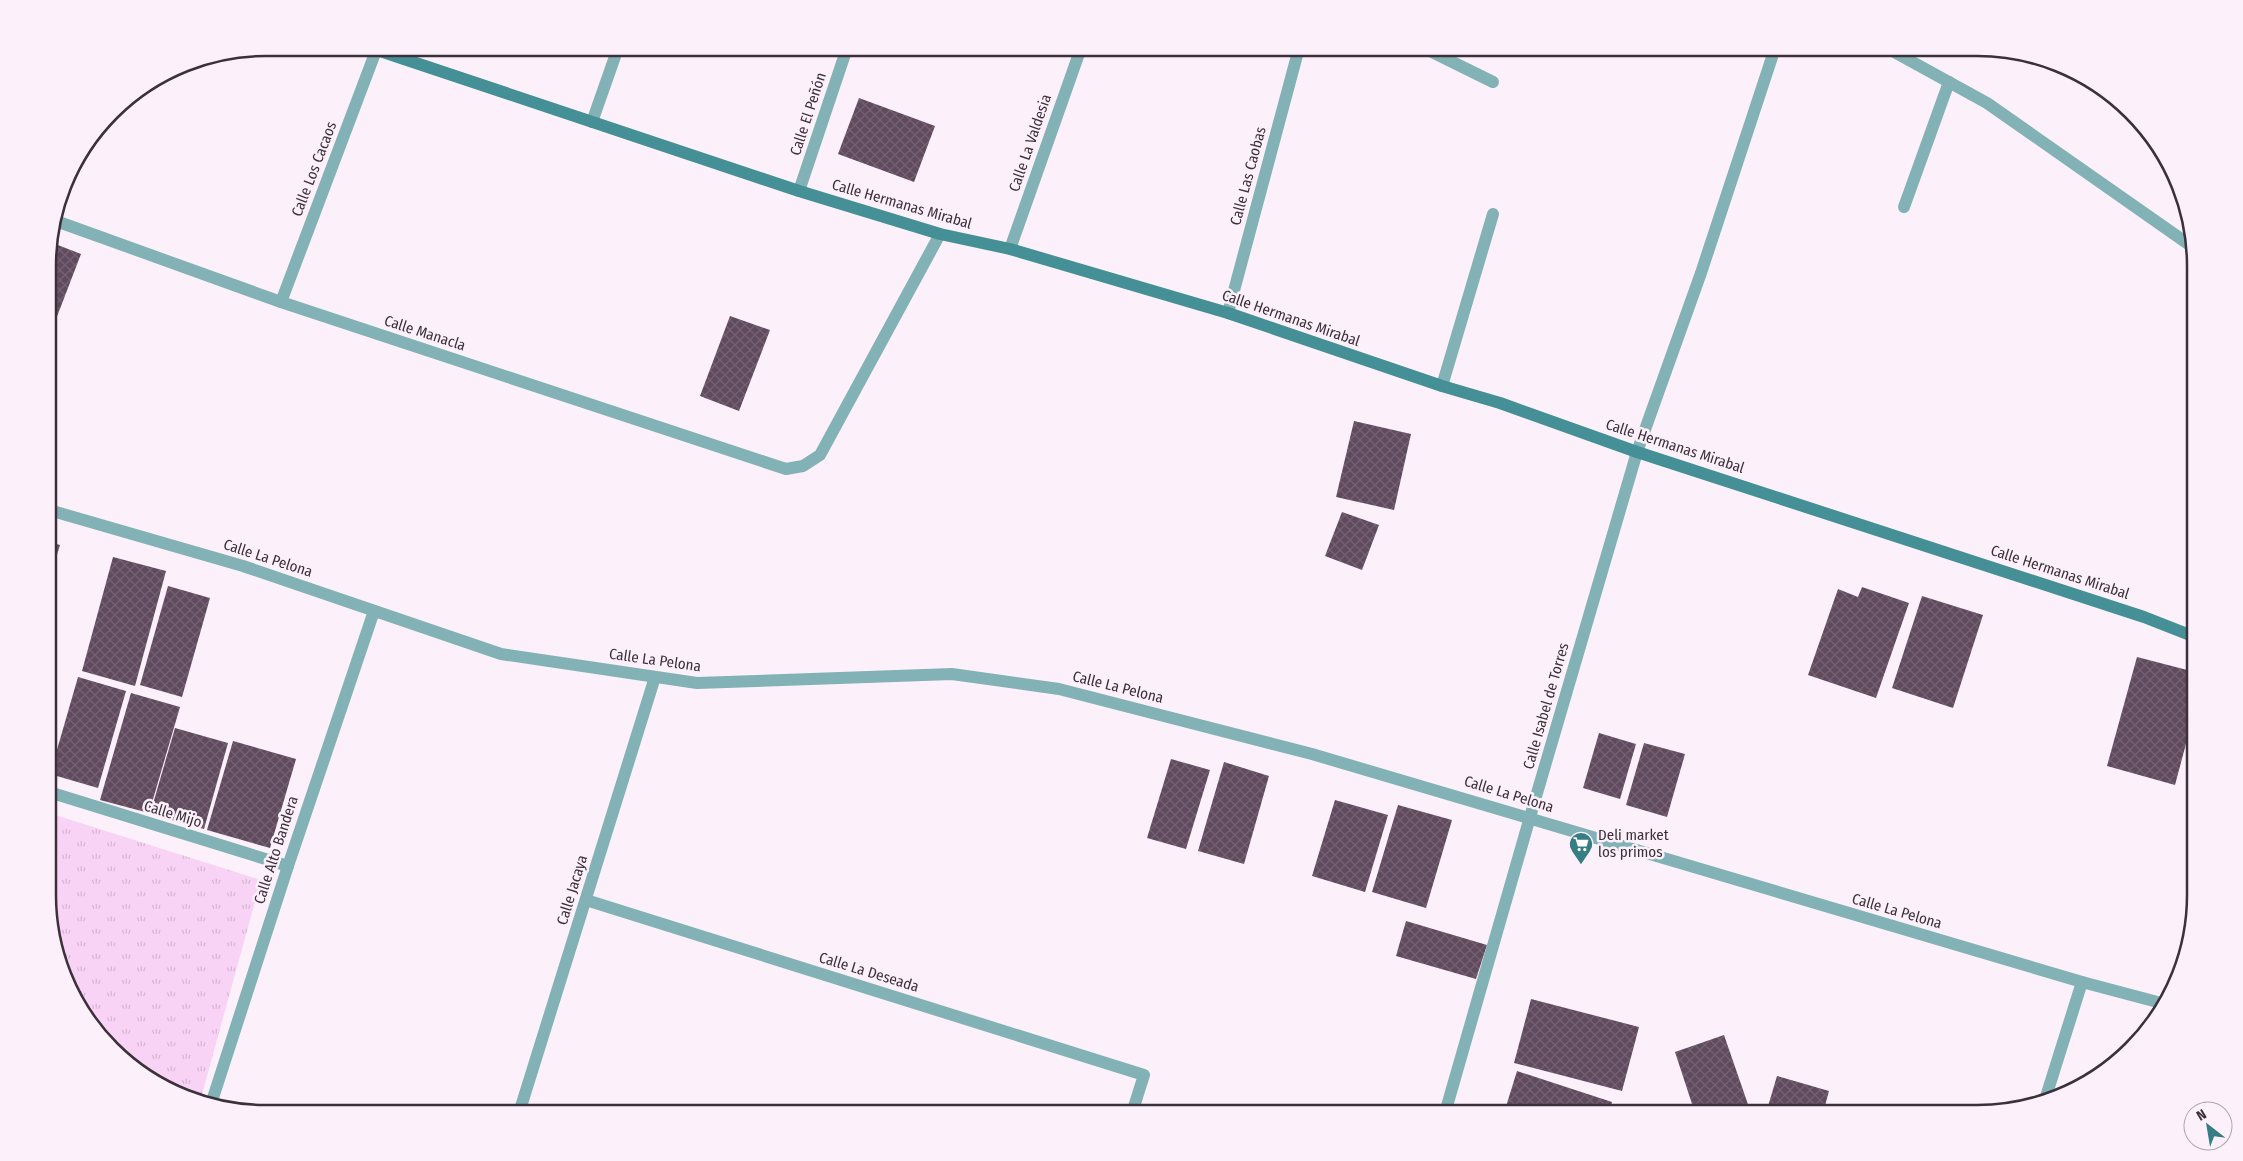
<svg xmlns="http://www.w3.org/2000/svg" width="2243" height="1161" viewBox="0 0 2243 1161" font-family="'Fira Sans Condensed',sans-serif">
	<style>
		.park { fill: url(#park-tufts) }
		.building { fill: url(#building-cross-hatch) }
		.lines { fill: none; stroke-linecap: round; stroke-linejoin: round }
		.lane { stroke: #83b2b6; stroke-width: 12 }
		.street { stroke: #83b2b6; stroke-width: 12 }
		.secondary { stroke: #459096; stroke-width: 12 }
		.labels { text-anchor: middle; stroke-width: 5; stroke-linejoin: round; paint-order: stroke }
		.street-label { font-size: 15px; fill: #3c313a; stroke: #fcf1fb }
		.poi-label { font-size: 15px; fill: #3c313a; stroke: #fcf1fb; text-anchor: start }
		.rim { fill: none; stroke: #3c313a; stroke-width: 2.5 }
	</style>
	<defs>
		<pattern id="park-tufts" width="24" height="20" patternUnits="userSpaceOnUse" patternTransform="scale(1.25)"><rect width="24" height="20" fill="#f9d3f5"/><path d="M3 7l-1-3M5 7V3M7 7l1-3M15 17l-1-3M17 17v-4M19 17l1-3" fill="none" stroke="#d6b6d3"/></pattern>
		<pattern id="building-cross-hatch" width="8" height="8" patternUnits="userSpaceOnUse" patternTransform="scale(1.25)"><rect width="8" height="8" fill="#604a5e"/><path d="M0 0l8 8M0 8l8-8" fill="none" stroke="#746272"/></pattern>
	</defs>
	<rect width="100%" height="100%" fill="#fcf1fb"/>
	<polygon class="park" points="49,813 261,880 201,1098 169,1091 122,1059 84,1017 49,924"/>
	<g class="building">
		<polygon points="859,98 935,126 914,182 838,154"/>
		<polygon points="50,242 81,254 48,340 48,251"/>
		<polygon points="730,316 770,330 739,411 700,396"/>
		<polygon points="1354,421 1411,434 1394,510 1336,497"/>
		<polygon points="1342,512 1379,525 1362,570 1325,556"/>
		<polygon points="49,542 60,545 49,581"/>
		<polygon points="113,557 166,571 135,686 82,671"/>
		<polygon points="168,586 210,598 182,697 140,685"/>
		<polygon points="1862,587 1909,603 1876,698 1808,675 1838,589 1858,597"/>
		<polygon points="1922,596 1983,615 1953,708 1892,688"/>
		<polygon points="2137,657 2195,672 2195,710 2175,785 2107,766"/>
		<polygon points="78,677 126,691 98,788 50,774"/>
		<polygon points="131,693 180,707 149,813 100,800"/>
		<polygon points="175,728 228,743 204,829 150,814"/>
		<polygon points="1599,733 1636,744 1620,799 1583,788"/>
		<polygon points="233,741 296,759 270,848 207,830"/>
		<polygon points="1644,743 1685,754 1667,817 1626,805"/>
		<polygon points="2194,757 2195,757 2195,784 2188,782"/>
		<polygon points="1171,759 1210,770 1186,849 1147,838"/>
		<polygon points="1224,762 1269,776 1244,864 1198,851"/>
		<polygon points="1335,800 1388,815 1365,892 1312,876"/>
		<polygon points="1398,805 1452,820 1426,908 1372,892"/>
		<polygon points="1406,921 1487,945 1476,979 1396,956"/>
		<polygon points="1531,999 1639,1027 1622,1091 1514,1063"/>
		<polygon points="1724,1035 1751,1113 1695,1113 1675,1052"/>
		<polygon points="2127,1044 2133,1046 2124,1054"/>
		<polygon points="1517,1071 1612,1102 1609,1113 1504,1113"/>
		<polygon points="1777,1076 1829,1091 1823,1113 1766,1113"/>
	</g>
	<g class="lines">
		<g class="lane">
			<polyline points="1887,48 1987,103 2194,248"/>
			<polyline points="1904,207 1949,82"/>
			<polyline points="1637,452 1701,273 1775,48"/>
		</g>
		<g class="street">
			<polyline points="1424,48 1493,82"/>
			<polyline points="592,122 618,48"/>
			<polyline points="799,191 847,48"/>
			<polyline points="56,221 281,302 786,469 803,466 820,455 940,234"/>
			<polyline points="1010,249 1081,48"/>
			<polyline points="281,302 377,48"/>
			<polyline points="1228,313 1299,48"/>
			<polyline points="1442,386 1493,214"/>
			<polyline points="49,510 243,566 501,654 697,683 952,674 1059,689 1312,754 2082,982 2165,1004"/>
			<polyline points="49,792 288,866"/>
			<polyline points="586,900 1144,1075 1132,1113"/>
			<polyline points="212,1101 288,866 374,611"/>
			<polyline points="2044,1103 2082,982"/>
			<polyline points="519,1113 655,677"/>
			<polyline points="1445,1113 1530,817 1637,452"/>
		</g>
		<polyline class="secondary" points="371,48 799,191 940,234 1010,249 1228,313 1442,386 1500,403 1637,452 2144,617 2195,637"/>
	</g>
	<defs>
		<g id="supermarket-pin" transform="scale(1.25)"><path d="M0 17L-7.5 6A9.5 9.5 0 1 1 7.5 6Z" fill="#367e84" stroke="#fcf1fb"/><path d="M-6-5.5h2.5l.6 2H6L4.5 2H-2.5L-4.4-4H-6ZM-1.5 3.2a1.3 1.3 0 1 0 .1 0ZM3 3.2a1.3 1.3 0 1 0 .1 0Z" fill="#fff"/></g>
	</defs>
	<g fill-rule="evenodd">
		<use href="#supermarket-pin" x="1581" y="844"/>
	</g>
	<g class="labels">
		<g class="street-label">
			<text transform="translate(808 114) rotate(-72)" y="5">Calle El Peñón</text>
			<text transform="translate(1030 143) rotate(-71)" y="5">Calle La Valdesia</text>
			<text transform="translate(314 169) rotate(-69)" y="5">Calle Los Cacaos</text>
			<text transform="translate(1248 176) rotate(-75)" y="5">Calle Las Caobas</text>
			<text transform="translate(902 204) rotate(16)" y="5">Calle Hermanas Mirabal</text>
			<text transform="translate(1291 318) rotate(19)" y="5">Calle Hermanas Mirabal</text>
			<text transform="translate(425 333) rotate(18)" y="5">Calle Manacla</text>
			<text transform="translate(1675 446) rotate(18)" y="5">Calle Hermanas Mirabal</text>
			<text transform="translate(268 558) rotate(18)" y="5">Calle La Pelona</text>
			<text transform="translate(2060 572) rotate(18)" y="5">Calle Hermanas Mirabal</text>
			<text transform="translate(655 660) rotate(8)" y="5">Calle La Pelona</text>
			<text transform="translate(1118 687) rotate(14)" y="5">Calle La Pelona</text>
			<text transform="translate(1546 706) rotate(-74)" y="5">Calle Isabel de Torres</text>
			<text transform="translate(1509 794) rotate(17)" y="5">Calle La Pelona</text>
			<text transform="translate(173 814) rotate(17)" y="5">Calle Mijo</text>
			<text transform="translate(276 850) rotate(-72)" y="5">Calle Alto Bandera</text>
			<text transform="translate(572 890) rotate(-73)" y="5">Calle Jacaya</text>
			<text transform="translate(1897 911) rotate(16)" y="5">Calle La Pelona</text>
			<text transform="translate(869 972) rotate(17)" y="5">Calle La Deseada</text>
		</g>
		<g class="poi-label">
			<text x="1598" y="840">Deli market<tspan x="1598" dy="17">los primos</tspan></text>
		</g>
	</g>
	<path d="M0 0H2243V1161H0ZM266 56H1977A210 210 0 0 1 2187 266V895A210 210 0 0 1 1977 1105H266A210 210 0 0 1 56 895V266A210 210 0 0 1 266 56Z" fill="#fcf1fb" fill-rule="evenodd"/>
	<path class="rim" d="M266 56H1977A210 210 0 0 1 2187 266V895A210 210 0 0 1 1977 1105H266A210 210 0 0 1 56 895V266A210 210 0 0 1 266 56Z"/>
	<g transform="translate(2208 1126) rotate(329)"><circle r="24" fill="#fcf1fb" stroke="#afa4ae"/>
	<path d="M0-4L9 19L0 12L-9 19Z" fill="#367e84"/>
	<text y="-8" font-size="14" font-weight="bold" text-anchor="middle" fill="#3c313a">N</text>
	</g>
</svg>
